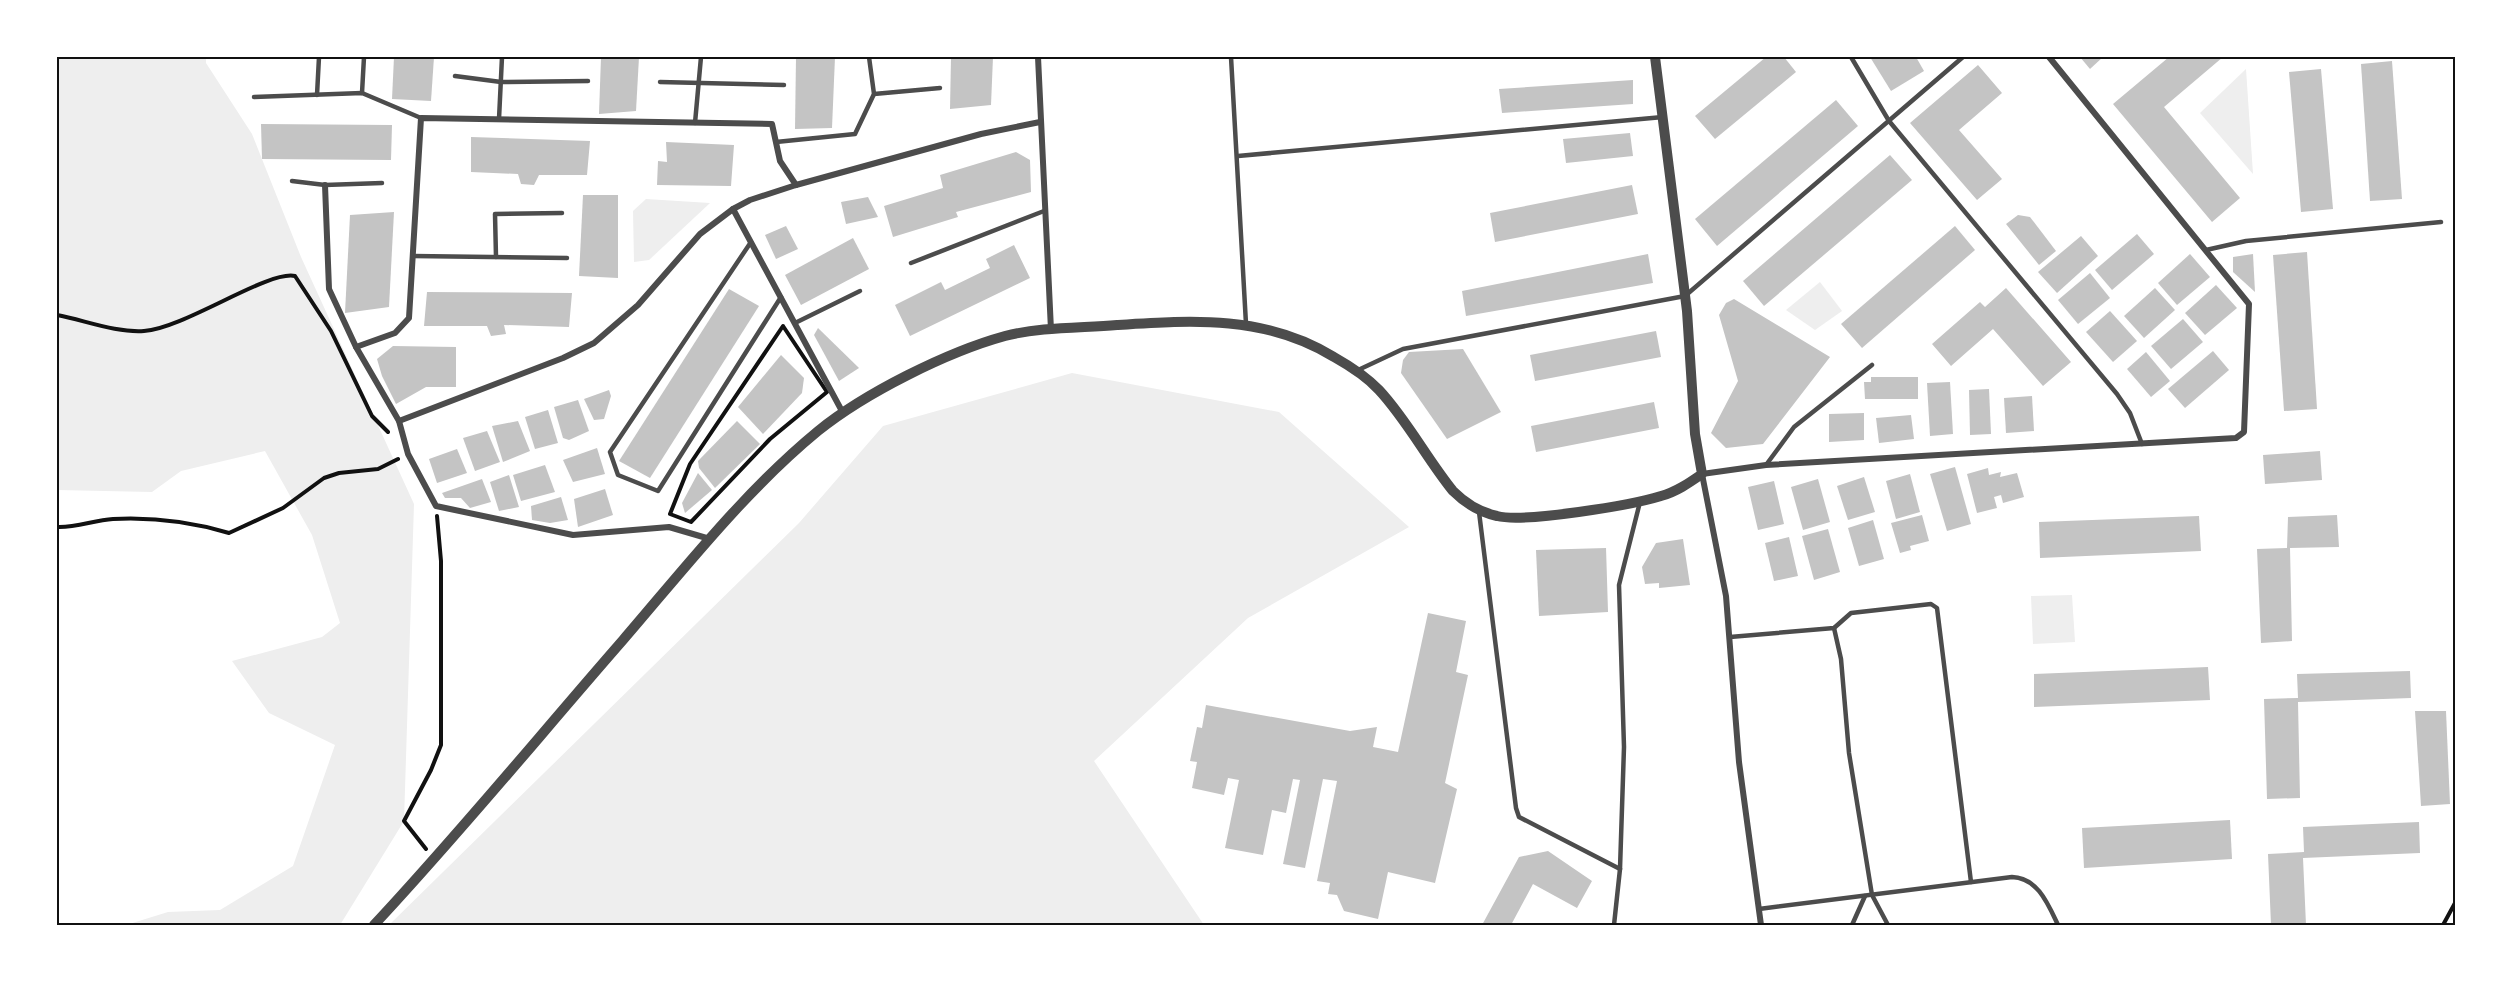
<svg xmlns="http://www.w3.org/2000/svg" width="2512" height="982" viewBox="0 0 2512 982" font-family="'Varela Round',sans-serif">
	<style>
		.green { fill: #eee }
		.building { fill: #c4c4c4 }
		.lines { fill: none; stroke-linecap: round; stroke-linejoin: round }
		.path { stroke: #111; stroke-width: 4 }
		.service { stroke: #4c4c4c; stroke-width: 4.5 }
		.minor { stroke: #4c4c4c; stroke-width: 6 }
		.tertiary { stroke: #4c4c4c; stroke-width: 10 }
		.neatline { fill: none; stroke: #111; stroke-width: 2 }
	</style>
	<rect width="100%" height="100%" fill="#fff"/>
	<g class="green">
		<polygon points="57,57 206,57 206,63 252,134 301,257 414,504 404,821 340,925 126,925 168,912 220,910 293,866 335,745 269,713 232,661 322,637 340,623 312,535 265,451 181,471 152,492 57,490"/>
		<polygon points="2246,69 2253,174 2200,113"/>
		<polygon points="646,199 710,203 649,260 634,262 633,211"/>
		<polygon points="1820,282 1842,311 1815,330 1786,310"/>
		<polygon points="1072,373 1279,412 1409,527 1248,618 1094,761 1204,925 389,925 799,523 883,426"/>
		<polygon points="2072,595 2075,642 2033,644 2031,596"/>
	</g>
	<g class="building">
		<polygon points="394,57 434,57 431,101 392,99"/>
		<polygon points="601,57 639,57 636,111 599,114"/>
		<polygon points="796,57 835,57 832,128 795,129"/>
		<polygon points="951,57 993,57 991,105 950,109"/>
		<polygon points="1766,57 1784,57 1796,72 1715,139 1695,116"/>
		<polygon points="1870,57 1916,57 1924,71 1891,91"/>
		<polygon points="2080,57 2103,57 2090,69"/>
		<polygon points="2169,57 2223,57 2164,107 2240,198 2212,222 2113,104"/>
		<polygon points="2392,61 2402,199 2370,201 2361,64"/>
		<polygon points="1978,65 2002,93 1959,130 2002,179 1977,200 1910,123"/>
		<polygon points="2321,69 2333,209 2301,212 2289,72"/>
		<polygon points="1633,80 1633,104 1502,113 1499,89"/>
		<polygon points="1836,100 1858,126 1717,246 1695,219"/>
		<polygon points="261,124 392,125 391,160 262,159"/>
		<polygon points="1630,133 1633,156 1566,163 1563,139"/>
		<polygon points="471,137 590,141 587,175 539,175 534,185 521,184 518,174 471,172"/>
		<polygon points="666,142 734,145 731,186 657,185 658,161 667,162"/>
		<polygon points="1016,152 1030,160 1031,192 956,212 958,217 893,237 884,206 943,188 940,175"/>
		<polygon points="1890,155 1912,180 1764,306 1743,281"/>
		<polygon points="1632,185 1638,214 1495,242 1490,213"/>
		<polygon points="583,195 618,195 618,278 579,276"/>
		<polygon points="868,197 878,217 846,224 841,202"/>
		<polygon points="394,212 389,307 345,313 350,215"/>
		<polygon points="2018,215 2030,217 2056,251 2039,265 2006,224"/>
		<polygon points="786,226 798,249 776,259 765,235"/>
		<polygon points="1955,226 1975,250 1862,348 1841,324"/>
		<polygon points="2137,234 2154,254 2112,290 2095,270"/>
		<polygon points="2081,236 2098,256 2057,293 2038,272"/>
		<polygon points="853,238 869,269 801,305 785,275"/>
		<polygon points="1014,245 1030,278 910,336 895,305 941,282 945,290 990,268 986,259"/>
		<polygon points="2307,252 2317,409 2284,411 2273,255"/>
		<polygon points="1648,254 1653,283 1466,316 1462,291"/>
		<polygon points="2190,254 2210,277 2177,305 2158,283"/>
		<polygon points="2253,254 2255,292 2233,272 2233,257"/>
		<polygon points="2090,273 2110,298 2078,324 2058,300"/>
		<polygon points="2216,285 2237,308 2205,335 2185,313"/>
		<polygon points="2006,288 2071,362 2043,386 1993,329 1951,366 1932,344 1980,302 1985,307"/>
		<polygon points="2155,288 2175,310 2144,338 2124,316"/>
		<polygon points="729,289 759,306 650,478 619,461"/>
		<polygon points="427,292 572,293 569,327 504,325 506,334 491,336 487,326 424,326"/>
		<polygon points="1734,299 1830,357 1763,444 1726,448 1711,433 1738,381 1719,315 1726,303"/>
		<polygon points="2110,311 2137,341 2113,362 2086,332"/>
		<polygon points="2183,319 2203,342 2171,369 2151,346"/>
		<polygon points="818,328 859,368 839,381 814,335"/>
		<polygon points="1656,331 1661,357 1535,381 1530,355"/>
		<polygon points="393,346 456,347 456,387 426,387 396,404 382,376 377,359"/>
		<polygon points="1463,349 1501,412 1447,439 1401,373 1403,360 1409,352"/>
		<polygon points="2213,351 2229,370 2185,408 2168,389"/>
		<polygon points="2146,352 2170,381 2151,397 2127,369"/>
		<polygon points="781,355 804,378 802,393 763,434 738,407"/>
		<polygon points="1871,377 1918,377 1918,399 1865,399 1864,382 1871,382"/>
		<polygon points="1950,382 1953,434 1930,436 1927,383"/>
		<polygon points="1989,389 1991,434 1970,435 1969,390"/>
		<polygon points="609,390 611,396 604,419 594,420 584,399"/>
		<polygon points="2032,396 2034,431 2006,433 2004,398"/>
		<polygon points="578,400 589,431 569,440 563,438 554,407"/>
		<polygon points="1654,402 1659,428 1536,452 1531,426"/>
		<polygon points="548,410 558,443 535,449 525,417"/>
		<polygon points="1864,413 1864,440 1829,442 1829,414"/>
		<polygon points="1911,415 1914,439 1879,443 1876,418"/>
		<polygon points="518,421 530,451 503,462 492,426"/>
		<polygon points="737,421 760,444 715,488 699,468 698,461"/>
		<polygon points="487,431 500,462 475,471 463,438"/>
		<polygon points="597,448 605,474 573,482 563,460"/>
		<polygon points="457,449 467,473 437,483 429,459"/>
		<polygon points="2320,451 2322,480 2265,484 2263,455"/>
		<polygon points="545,465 555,492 521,501 513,475"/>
		<polygon points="1955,467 1971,524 1947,531 1930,474"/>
		<polygon points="1988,468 1989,475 2001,472 2000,477 2017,473 2024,497 2003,503 2001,495 1994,497 1997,508 1977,513 1967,474"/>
		<polygon points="698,473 712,490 685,513 682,503"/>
		<polygon points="1910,474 1920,512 1896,519 1886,481"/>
		<polygon points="509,475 519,507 499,511 490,482"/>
		<polygon points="1864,477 1875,512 1848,520 1837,486"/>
		<polygon points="482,479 491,502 470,508 461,498 445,498 442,493"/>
		<polygon points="1818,479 1830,522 1803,530 1791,487"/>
		<polygon points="1774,481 1784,524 1758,530 1748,487"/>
		<polygon points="605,489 613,515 578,527 574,499"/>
		<polygon points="561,497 568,520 550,523 532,520 531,506"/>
		<polygon points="1922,515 1929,541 1910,546 1911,550 1900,553 1891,523"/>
		<polygon points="2337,515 2339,547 2290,548 2292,641 2261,643 2257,549 2287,548 2288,517"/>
		<polygon points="2199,516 2201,551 2040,558 2039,522"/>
		<polygon points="1873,520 1884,559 1859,566 1848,528"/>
		<polygon points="1828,529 1840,572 1814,580 1802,536"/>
		<polygon points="1789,537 1798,576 1774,581 1765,543"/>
		<polygon points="1683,539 1690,585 1659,588 1659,583 1645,584 1642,567 1656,543"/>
		<polygon points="1606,548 1608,612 1539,616 1536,550"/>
		<polygon points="1428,613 1466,621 1456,672 1468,675 1445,783 1457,789 1435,883 1388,872 1378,919 1344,911 1337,895 1328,894 1330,883 1317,881 1337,781 1323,779 1305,868 1283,864 1300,780 1293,779 1286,813 1272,810 1263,855 1225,848 1239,780 1228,778 1224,795 1192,788 1197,762 1190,761 1197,727 1202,728 1206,705 1350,731 1377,727 1373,747 1398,752"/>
		<polygon points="2208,667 2210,700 2034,707 2034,674"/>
		<polygon points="2410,671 2411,698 2298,702 2300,798 2267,799 2264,699 2298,698 2297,674"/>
		<polygon points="2415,711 2446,711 2450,804 2421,806"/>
		<polygon points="2230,820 2232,859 2084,868 2082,828"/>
		<polygon points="2419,822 2420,853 2303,858 2306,925 2271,925 2268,854 2304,852 2303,827"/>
		<polygon points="1548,851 1592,881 1577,908 1533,884 1511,925 1482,925 1519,857"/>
	</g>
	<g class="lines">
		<g class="path">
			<path d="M57,315C84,320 116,333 144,331C185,328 268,270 295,276L331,331L372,416L388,432"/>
			<polygon points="783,326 827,392 770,439 691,522 670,514 690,464"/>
			<path d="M57,527C76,528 94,520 113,519C152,517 192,522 229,533L283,508L324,478L339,473L378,469L398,459"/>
			<polyline points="426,849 404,821 431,770 441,745 441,561 437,516"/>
			<polyline points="2443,925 2455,903"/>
		</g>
		<g class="service">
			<polyline points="1231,57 1246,324"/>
			<polyline points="1851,57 1889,121 2117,394 2130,413 2142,444"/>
			<polyline points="455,76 501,82 588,81"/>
			<polyline points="660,82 784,85"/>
			<polyline points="362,93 364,57"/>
			<polyline points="874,94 940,88"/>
			<polyline points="317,95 319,57"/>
			<polyline points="254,97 362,93 421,118"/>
			<polyline points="499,119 502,57"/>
			<polyline points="695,123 701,57"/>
			<polyline points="776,142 855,134 874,94 869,57"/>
			<polyline points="1238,156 1663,117"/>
			<polyline points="292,181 325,185 382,183"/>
			<polyline points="751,242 610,452 618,475 658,491 781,297"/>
			<polyline points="2206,250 2246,241 2441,222"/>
			<polyline points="413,256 567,258"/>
			<polyline points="496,257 495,214 562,213"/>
			<polyline points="911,263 1044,211"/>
			<polyline points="795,323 860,291"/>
			<polyline points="1356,371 1403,349 1685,296 1963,57"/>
			<polyline points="1766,465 1794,427 1872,365"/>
			<polyline points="1479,512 1516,808 1519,817 1620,869"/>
			<polyline points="1834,628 1841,659 1849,753 1872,895 1888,925"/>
			<polyline points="1730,637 1834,628 1851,613 1931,604 1937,608 1971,882"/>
			<path d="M1759,909L2012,877C2038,878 2048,904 2058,925"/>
			<polyline points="1614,925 1620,869 1624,747 1619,585 1640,502"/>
			<polyline points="1852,925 1865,896"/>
		</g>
		<g class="minor">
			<polyline points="1038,57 1051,330"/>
			<polyline points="325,185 329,289 356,347 399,421 408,454 436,506 573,535 669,527 710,539"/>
			<polyline points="733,209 843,413"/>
			<polyline points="356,347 395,333 409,318 421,118 772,124 780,161 796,185"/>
			<polyline points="399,421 563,358 594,343 638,305 700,234 733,209 750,200 796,185 981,134 1040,122"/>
			<polyline points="1761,925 1739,762 1726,596 1702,474 1766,465 2236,438 2244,432 2249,304 2049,57"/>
		</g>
		<path class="tertiary" d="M374,925C460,833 540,735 623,640C685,568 745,491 818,431C865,393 947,352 1005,336C1040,327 1080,328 1117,325C1193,320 1266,315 1334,357C1350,366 1366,376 1379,390C1407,420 1427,459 1453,491C1466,504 1479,512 1497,516C1525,523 1632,505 1661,496C1676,492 1689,483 1702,474L1695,434L1687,311L1655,57"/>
	</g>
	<rect width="2512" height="982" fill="none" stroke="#ffffff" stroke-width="117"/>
	<rect x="58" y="58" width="2396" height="866" class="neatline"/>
</svg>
